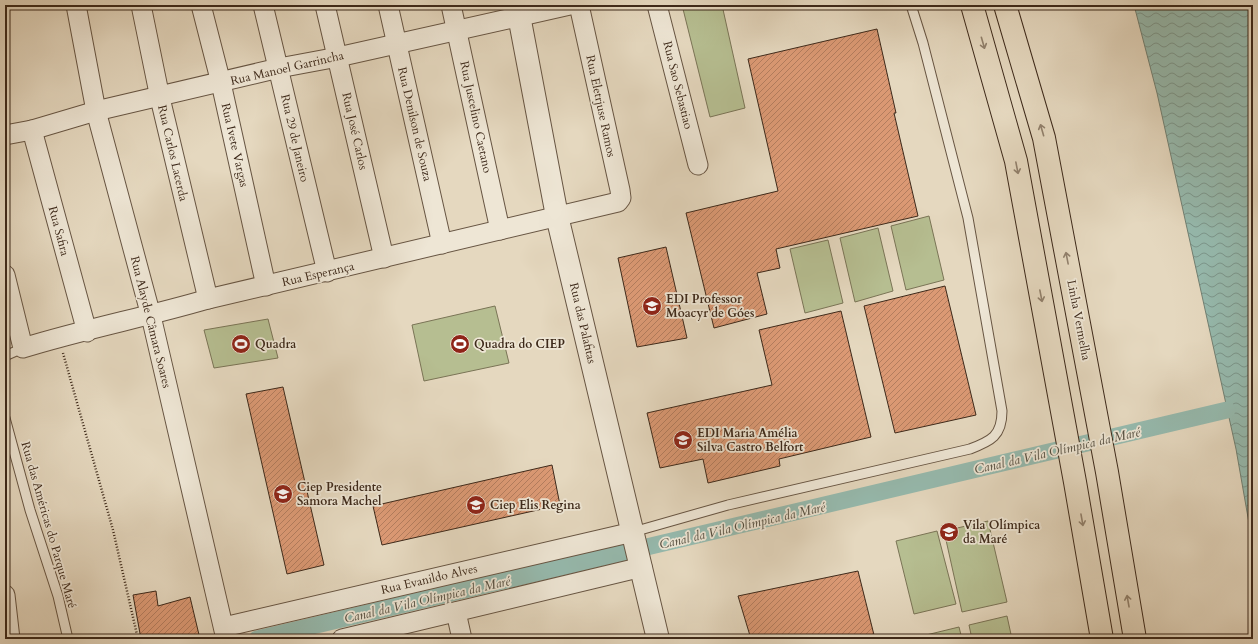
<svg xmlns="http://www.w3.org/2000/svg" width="1258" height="644" viewBox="0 0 1258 644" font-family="Cardo,serif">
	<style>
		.pitch { fill: #b6be91; stroke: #7a7456 }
		.water { fill: url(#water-waves); stroke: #728073 }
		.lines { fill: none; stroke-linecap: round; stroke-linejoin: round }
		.canal { stroke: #96baae; stroke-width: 17 }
		.building { fill: url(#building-hatch); stroke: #3d291a }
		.service-casing { stroke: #675543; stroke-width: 11 }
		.minor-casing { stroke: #675543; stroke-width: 21 }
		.tertiary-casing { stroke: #675543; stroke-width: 24 }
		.motorway-casing { stroke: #3d291a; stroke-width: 24 }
		.path { stroke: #3d291a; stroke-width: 2.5; stroke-dasharray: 1 2; stroke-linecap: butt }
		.service { stroke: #eee6d5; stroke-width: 9 }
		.minor { stroke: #eee6d5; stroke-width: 19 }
		.tertiary { stroke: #eee6d5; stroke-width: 22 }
		.motorway { stroke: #e5d8bf; stroke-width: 22 }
		.oneway { stroke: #91806c }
		.labels { text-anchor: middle; stroke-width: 3.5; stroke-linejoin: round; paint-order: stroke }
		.street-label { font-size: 12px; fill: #3d291a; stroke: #eee6d5 }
		.poi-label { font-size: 12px; font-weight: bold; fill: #3d291a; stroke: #eee6d5; text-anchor: start }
		.water-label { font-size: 13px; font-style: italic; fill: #534d3f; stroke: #eee6d5 }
	</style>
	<defs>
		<pattern id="water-waves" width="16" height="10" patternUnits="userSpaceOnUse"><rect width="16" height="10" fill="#96baae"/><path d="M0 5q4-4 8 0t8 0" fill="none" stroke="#7c978d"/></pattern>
		<pattern id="building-hatch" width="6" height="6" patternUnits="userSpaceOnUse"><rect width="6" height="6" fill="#db9974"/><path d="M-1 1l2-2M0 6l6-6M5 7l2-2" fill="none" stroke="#b37d5e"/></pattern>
	</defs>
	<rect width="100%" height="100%" fill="#e5d8bf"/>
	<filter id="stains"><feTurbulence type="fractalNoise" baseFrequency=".005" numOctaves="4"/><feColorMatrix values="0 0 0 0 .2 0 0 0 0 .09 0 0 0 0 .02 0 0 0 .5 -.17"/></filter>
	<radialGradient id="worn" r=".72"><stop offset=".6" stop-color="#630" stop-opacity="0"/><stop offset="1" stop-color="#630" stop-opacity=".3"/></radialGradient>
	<g class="pitch">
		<polygon points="682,5 722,5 745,108 710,117"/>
		<polygon points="929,216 944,280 906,290 891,226"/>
		<polygon points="878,228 893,291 855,302 840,238"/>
		<polygon points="828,240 843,303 805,313 790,249"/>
		<polygon points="495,306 509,363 424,381 412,325"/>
		<polygon points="268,319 278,358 214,368 204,330"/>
		<polygon points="988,521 1007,602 962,612 944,531"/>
		<polygon points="937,531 956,604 914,614 896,541"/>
		<polygon points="1007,616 1012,639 972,639 969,625"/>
		<polygon points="959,627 962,639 922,639 922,636"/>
	</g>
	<polygon class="water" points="1134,5 1253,5 1253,546 1236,449 1157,93"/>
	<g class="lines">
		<polyline class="canal" points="257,639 1227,410"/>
	</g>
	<g class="building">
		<polygon points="877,29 896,113 894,113 918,216 776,249 780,268 757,273 767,314 714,328 686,213 778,191 748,59"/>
		<polygon points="666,247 687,338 637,347 618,258"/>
		<polygon points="945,286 976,415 895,433 864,306"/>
		<polygon points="841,311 871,437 779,459 780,466 708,483 703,459 660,468 647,413 772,385 759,330"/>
		<polygon points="283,387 324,565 287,574 246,394"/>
		<polygon points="552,465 560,505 382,545 373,506"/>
		<polygon points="858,571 875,639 751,639 738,596"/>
		<polygon points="156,591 158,606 190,597 200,639 141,639 133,595"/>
	</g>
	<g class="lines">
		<g class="service-casing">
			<g id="service">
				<polyline points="5,356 23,348"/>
				<polyline points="5,418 30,510 58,596 68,639"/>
				<path d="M633,532L728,505L970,449C991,441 1002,436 1002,411L968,218L923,43L911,5"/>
			</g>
		</g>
		<g class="minor-casing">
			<g id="minor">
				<polyline points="76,5 96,111 151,316 226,639"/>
				<polyline points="141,5 160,98 208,299"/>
				<polyline points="201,5 221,83 266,286"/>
				<polyline points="263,5 327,272"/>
				<polyline points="325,5 384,258"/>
				<polyline points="388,5 442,244"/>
				<polyline points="451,5 500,230"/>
				<polyline points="657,5 698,165"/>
				<polyline points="32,130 87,332"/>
				<polyline points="5,135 32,130 96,111 279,68 338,57 570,5"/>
				<path d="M5,275L23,348C84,329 147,317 208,299L618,202L621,198L620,190L579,5"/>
				<polyline points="5,595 10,639"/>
				<polyline points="456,612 462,639"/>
				<polyline points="224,627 633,532"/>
				<polyline points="342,639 642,567"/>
			</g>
		</g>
		<g class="tertiary-casing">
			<polyline id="tertiary" points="517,5 557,216 658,639"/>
		</g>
		<g class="motorway-casing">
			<g id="motorway">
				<polyline points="972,5 1016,161 1075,482 1102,639"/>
				<polyline points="1005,5 1044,138 1107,472 1135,639"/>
			</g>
		</g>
		<polyline class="path" points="63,353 113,530 138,639"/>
		<use href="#service" class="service"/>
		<use href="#minor" class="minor"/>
		<use href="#tertiary" class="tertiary"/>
		<use href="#motorway" class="motorway"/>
	</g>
	<defs><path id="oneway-shaft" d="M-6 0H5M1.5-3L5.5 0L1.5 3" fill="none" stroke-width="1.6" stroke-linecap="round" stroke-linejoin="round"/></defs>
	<g class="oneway">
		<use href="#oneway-shaft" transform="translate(983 43) rotate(74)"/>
		<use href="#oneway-shaft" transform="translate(1042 130) rotate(-106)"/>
		<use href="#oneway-shaft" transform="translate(1017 168) rotate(79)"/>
		<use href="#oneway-shaft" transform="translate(1067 258) rotate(-101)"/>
		<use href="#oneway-shaft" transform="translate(1041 296) rotate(79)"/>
		<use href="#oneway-shaft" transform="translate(1082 520) rotate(80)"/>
		<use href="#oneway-shaft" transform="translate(1128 601) rotate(-100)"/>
	</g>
	<defs>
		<g id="school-disc" transform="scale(1)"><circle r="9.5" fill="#8f2418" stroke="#eee6d5"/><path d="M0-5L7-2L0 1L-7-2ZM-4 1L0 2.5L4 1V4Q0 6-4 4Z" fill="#fff"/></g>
		<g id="stadium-disc" transform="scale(1)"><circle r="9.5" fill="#8f2418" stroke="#eee6d5"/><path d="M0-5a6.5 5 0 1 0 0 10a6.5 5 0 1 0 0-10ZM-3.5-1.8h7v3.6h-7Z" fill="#fff"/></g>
	</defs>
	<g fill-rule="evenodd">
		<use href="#school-disc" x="652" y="306"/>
		<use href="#stadium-disc" x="241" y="344"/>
		<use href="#stadium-disc" x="460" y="344"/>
		<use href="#school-disc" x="683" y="440"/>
		<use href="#school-disc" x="283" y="494"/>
		<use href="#school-disc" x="476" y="505"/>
		<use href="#school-disc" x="949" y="532"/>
	</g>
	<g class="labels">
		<g class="street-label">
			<text transform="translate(287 68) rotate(-13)" y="4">Rua Manoel Garrincha</text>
			<text transform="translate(678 85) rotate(76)" y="4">Rua Sao Sebastiao</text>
			<text transform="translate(601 106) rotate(78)" y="4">Rua Eletrjuse Ramos</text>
			<text transform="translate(476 117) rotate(78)" y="4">Rua Juscelino Caetano</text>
			<text transform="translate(415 124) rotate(77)" y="4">Rua Denilson de Souza</text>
			<text transform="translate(355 131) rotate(77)" y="4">Rua José Carlos</text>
			<text transform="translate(295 138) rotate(77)" y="4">Rua 29 de Janeiro</text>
			<text transform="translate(235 145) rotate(77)" y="4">Rua Ivete Vargas</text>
			<text transform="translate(173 153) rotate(77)" y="4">Rua Carlos Lacerda</text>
			<text transform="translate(59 231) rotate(75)" y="4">Rua Safira</text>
			<text transform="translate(318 274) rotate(-13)" y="4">Rua Esperança</text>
			<text transform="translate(1079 320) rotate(79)" y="4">Linha Vermelha</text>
			<text transform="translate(151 322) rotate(76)" y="4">Rua Alayde Câmara Soares</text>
			<text transform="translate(583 323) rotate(77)" y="4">Rua das Palafitas</text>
			<text transform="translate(49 525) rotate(74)" y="4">Rua das Américas do Parque Maré</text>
			<text transform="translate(429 579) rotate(-13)" y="4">Rua Evanildo Alves</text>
		</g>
		<g class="poi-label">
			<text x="666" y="303">EDI Professor<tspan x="666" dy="14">Moacyr de Góes</tspan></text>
			<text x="255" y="348">Quadra</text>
			<text x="474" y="348">Quadra do CIEP</text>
			<text x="697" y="437">EDI Maria Amélia<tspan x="697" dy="14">Silva Castro Belfort</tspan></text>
			<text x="297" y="491">Ciep Presidente<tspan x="297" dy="14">Samora Machel</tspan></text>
			<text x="490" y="509">Ciep Elis Regina</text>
			<text x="963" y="529">Vila Olímpica<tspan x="963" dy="14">da Maré</tspan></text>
		</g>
		<g class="water-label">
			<text transform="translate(1057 450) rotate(-13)" y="5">Canal da Vila Olímpica da Maré</text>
			<text transform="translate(742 525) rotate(-13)" y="5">Canal da Vila Olímpica da Maré</text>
			<text transform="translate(427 599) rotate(-13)" y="5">Canal da Vila Olímpica da Maré</text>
		</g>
	</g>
	<rect width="1258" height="644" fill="none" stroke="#e5d8bf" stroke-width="20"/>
	<rect x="6" y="6" width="1246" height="632" fill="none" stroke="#3d291a" stroke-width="2"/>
	<rect x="10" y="10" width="1238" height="624" fill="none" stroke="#3d291a"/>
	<rect width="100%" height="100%" filter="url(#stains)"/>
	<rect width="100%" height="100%" fill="url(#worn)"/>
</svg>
